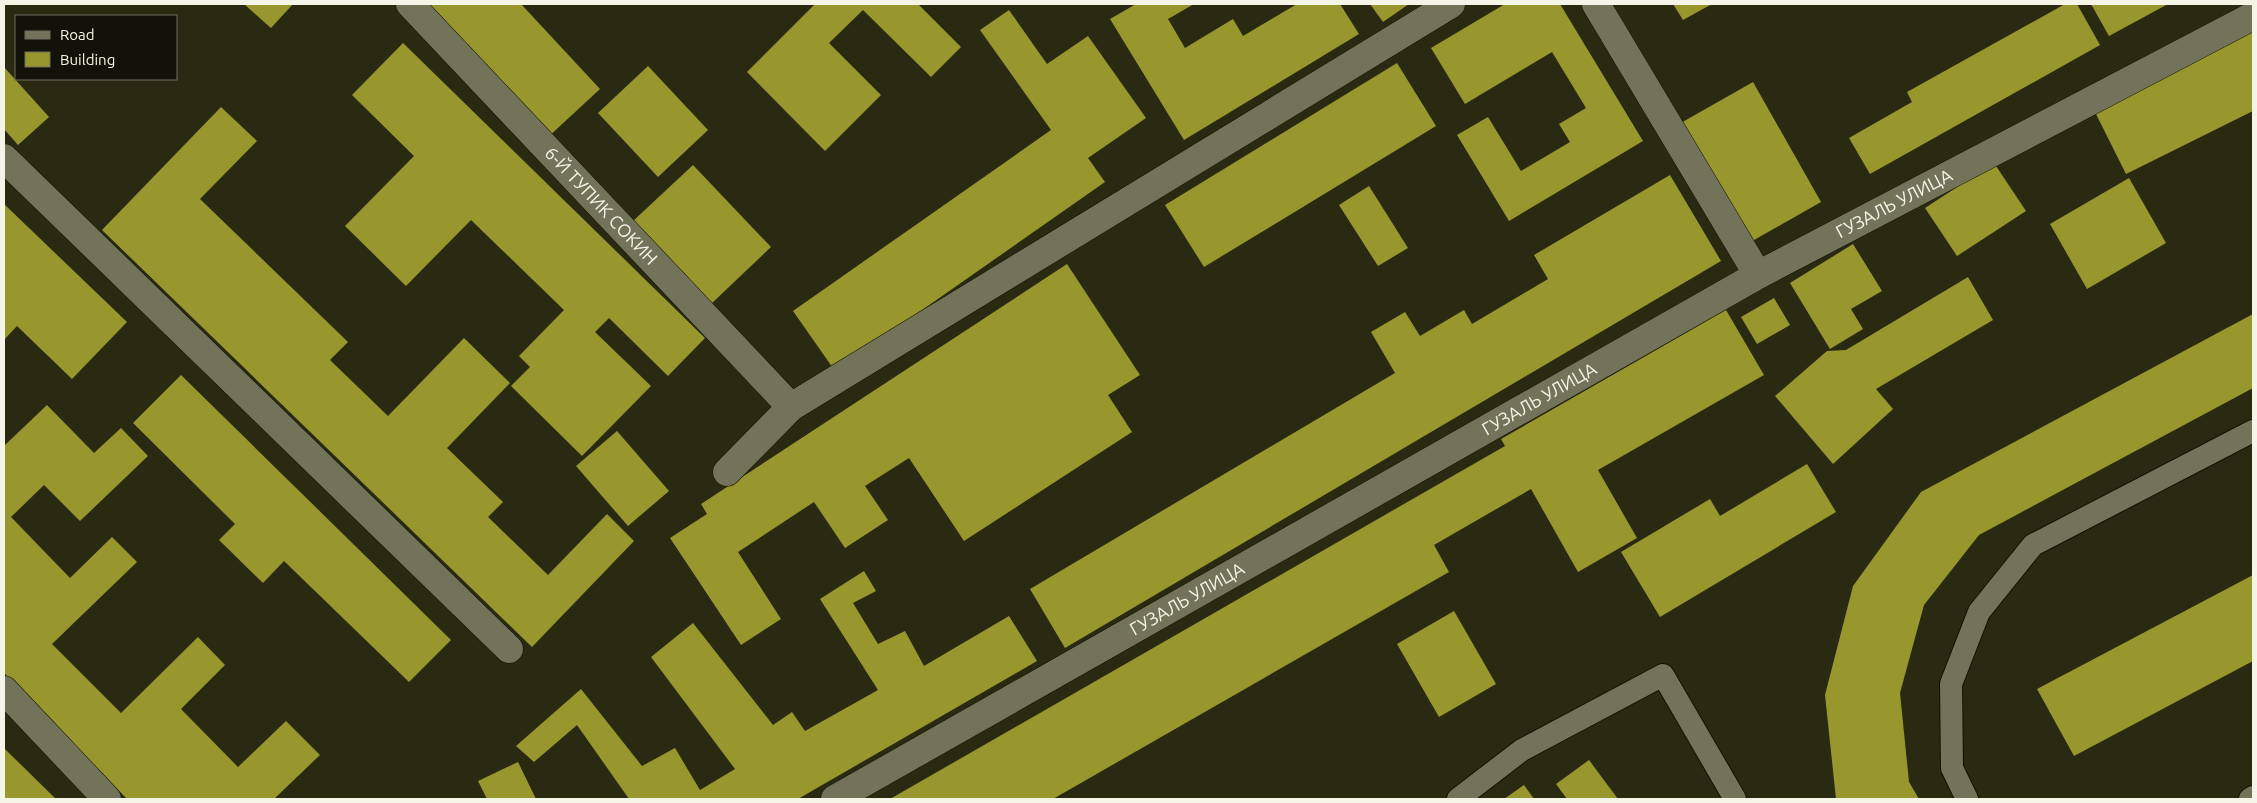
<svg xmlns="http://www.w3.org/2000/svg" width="2257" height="803" viewBox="0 0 2257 803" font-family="Ubuntu,sans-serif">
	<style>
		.building { fill: #98972d }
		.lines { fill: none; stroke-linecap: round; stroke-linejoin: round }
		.service-casing { stroke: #121200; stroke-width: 24 }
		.minor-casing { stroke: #121200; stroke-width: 29 }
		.service { stroke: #727359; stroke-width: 22 }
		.minor { stroke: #727359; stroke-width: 28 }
		.labels { text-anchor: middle; stroke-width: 5; stroke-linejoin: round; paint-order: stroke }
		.street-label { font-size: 18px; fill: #f5f5e7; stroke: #121208 }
	</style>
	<rect width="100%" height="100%" fill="#2a2a13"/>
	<g class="building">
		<polygon points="244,4 293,4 271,28"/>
		<polygon points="421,4 521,4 600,89 546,139"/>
		<polygon points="815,4 918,4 961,47 931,77 863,10 829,43 881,95 825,151 747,72"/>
		<polygon points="1136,4 1194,4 1168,19 1185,48 1233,19 1243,36 1297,4 1340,4 1359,34 1184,140 1110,19"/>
		<polygon points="1370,4 1409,4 1383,22"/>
		<polygon points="1505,4 1560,4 1643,141 1509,221 1457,135 1488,117 1521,171 1570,142 1559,124 1586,108 1552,52 1465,104 1431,48"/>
		<polygon points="1673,4 1712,4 1683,20"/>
		<polygon points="2065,4 2077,4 2100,45 1870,174 1849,138 1912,102 1907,92"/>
		<polygon points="2091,4 2168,4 2109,36"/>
		<polygon points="1009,10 1047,64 1088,36 1146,118 1088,158 1105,182 835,371 793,311 1051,130 980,30"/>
		<polygon points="2253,30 2253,111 2126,174 2093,108"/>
		<polygon points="403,43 705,338 668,376 609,318 595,332 651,386 582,456 511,386 530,367 519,356 564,310 471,220 406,286 345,226 414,156 352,95"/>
		<polygon points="1397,63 1436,126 1204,267 1165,205"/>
		<polygon points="648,66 708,130 658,177 598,113"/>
		<polygon points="4,67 49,117 18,145 4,129"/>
		<polygon points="1753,82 1821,202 1747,244 1679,124"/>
		<polygon points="221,107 257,141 200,199 348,342 330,360 388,416 464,338 510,383 447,448 503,502 488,517 548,575 607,514 634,541 532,647 102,230"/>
		<polygon points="1994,163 2026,211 1957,256 1925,208"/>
		<polygon points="693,165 771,247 710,305 632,222"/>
		<polygon points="1670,175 1721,261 1065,648 1030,589 1395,373 1371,332 1405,312 1420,336 1464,310 1472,324 1548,279 1534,255"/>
		<polygon points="2129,178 2166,243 2087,289 2050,224"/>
		<polygon points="1369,186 1408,248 1378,266 1339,205"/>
		<polygon points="4,204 127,322 72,379 17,326 4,340"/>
		<polygon points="1853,244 1882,291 1851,309 1863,329 1830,349 1790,283"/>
		<polygon points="1067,264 1140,375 1108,395 1132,432 964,541 909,458 865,486 888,520 845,548 814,502 738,552 781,619 741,645 670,538 707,514 701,504"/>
		<polygon points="1968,277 1993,320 1876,389 1893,409 1833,464 1775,396 1827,351 1846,350"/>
		<polygon points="1774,298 1790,325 1757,344 1741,317"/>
		<polygon points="1726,310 1764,375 1598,470 1637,538 1578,572 1531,489 1434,545 1449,572 1053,799 890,799 1505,446 1501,439"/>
		<polygon points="2253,314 2253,388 1979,535 1924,605 1900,693 1909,782 1919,799 1836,799 1825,695 1853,586 1921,492"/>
		<polygon points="181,375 451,640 409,682 284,561 263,583 219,540 235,524 133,423"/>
		<polygon points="47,405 94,453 121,428 148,456 80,521 44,485 11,517 70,578 112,537 137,562 52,644 121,713 198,637 225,665 181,709 238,767 286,721 320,755 274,799 127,799 4,673 4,443 5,445"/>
		<polygon points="617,431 669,491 628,526 576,466"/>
		<polygon points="1807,464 1836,512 1660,617 1621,552 1710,499 1720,516"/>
		<polygon points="864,571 876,591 853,603 878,644 905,631 924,666 1009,616 1037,661 798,799 629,799 577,725 534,762 516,746 581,689 642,766 675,748 700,790 735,769 651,657 693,623 773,725 792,712 805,731 878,690 820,599"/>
		<polygon points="2253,575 2253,661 2074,756 2037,689"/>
		<polygon points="1454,611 1496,684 1439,717 1397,644"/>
		<polygon points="4,748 11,755 56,799 4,799"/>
		<polygon points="1589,760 1618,799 1567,799 1556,784"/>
		<polygon points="518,762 536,799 487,799 478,781"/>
		<polygon points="1524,785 1534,799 1504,799"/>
	</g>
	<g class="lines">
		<g class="service-casing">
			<g id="service">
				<polyline points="1458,799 1522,750 1663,675 1735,799"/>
				<polyline points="1967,799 1952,768 1951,684 1979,612 2033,545 2253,431"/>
				<polyline points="2250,799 2253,797"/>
			</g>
		</g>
		<g class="minor-casing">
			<g id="minor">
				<path id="s1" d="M410,4L791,407"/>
				<polyline points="1596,4 1758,275"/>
				<polyline points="4,158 509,649"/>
				<polyline points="727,472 791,407 1451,4"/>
				<polyline points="4,690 107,799"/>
				<path id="s2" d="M835,799L1758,275L2253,16"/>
			</g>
		</g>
		<use href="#service" class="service"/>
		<use href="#minor" class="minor"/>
	</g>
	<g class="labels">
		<g class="street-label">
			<text dy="6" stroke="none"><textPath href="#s2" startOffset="1215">ГУЗАЛЬ УЛИЦА</textPath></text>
			<text dy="6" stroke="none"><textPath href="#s1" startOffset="278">6-Й ТУПИК СОКИН</textPath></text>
			<text dy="6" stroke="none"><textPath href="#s2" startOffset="810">ГУЗАЛЬ УЛИЦА</textPath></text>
			<text dy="6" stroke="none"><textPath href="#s2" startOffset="405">ГУЗАЛЬ УЛИЦА</textPath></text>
		</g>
	</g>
	<rect width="2257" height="803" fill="none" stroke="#f5f5e7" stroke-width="10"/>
	<rect x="15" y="15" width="162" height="65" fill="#121208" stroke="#6d6d61"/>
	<rect x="25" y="31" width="25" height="8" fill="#727359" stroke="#6d6d61"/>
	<text x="60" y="40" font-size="15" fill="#f5f5e7">Road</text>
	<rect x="25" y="52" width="25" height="15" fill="#98972d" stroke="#6d6d61"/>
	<text x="60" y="65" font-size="15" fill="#f5f5e7">Building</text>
</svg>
